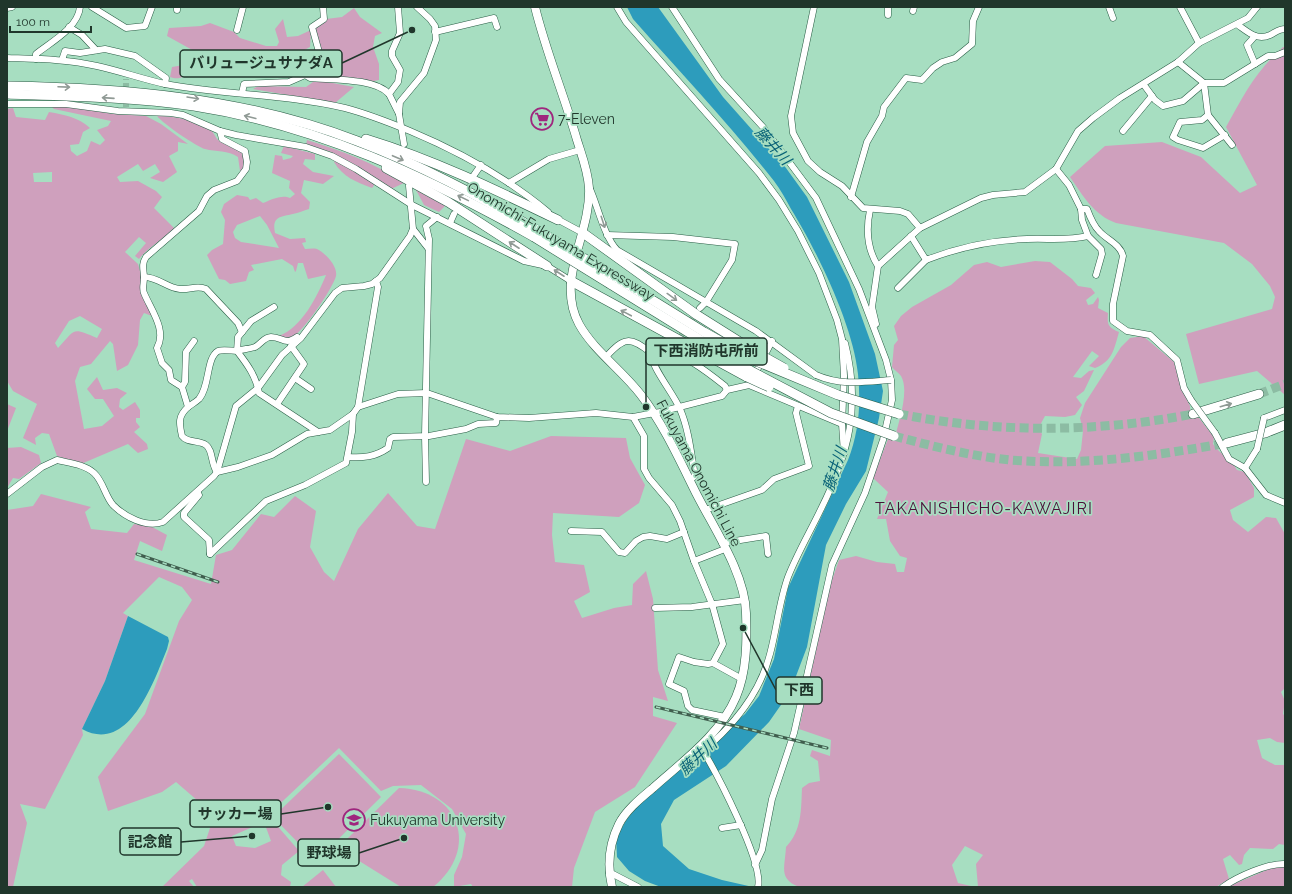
<svg xmlns="http://www.w3.org/2000/svg" width="1292" height="894" viewBox="0 0 1292 894" font-family="Raleway,'Noto Sans JP',sans-serif">
	<style>
		.green { fill: #cfa0bd; fill-rule: evenodd }
		.water { fill: #2d9cbc }
		.lines { fill: none; stroke-linecap: round; stroke-linejoin: round }
		.minor-tunnel { stroke: #8cbca3; stroke-width: 6; stroke-dasharray: 6 3; stroke-linecap: butt }
		.highway-tunnel { stroke: #8cbca3; stroke-width: 9; stroke-dasharray: 9 4.5; stroke-linecap: butt }
		.minor-casing { stroke: #2a5e46; stroke-width: 7 }
		.major-casing { stroke: #2a5e46; stroke-width: 9 }
		.highway-casing { stroke: #2a5e46; stroke-width: 10 }
		.minor { stroke: #fff; stroke-width: 6 }
		.major { stroke: #fff; stroke-width: 8 }
		.highway { stroke: #fff; stroke-width: 9 }
		.rail-casing { stroke: #405e4e; stroke-width: 3 }
		.rail { stroke: #a7dec1; stroke-width: 1.5; stroke-dasharray: 4.5; stroke-linecap: butt }
		.minor-bridge-casing { stroke: #2a5e46; stroke-width: 7; stroke-linecap: butt }
		.highway-bridge-casing { stroke: #2a5e46; stroke-width: 10; stroke-linecap: butt }
		.minor-bridge { stroke: #fff; stroke-width: 6 }
		.highway-bridge { stroke: #fff; stroke-width: 9 }
		.oneway { stroke: #909a95 }
		.labels { text-anchor: middle; stroke-width: 3.5; stroke-linejoin: round; paint-order: stroke }
		.poi-label { font-size: 14px; fill: #20362b; stroke: #a7dec1; text-anchor: start }
		.street-label { font-size: 14px; fill: #20362b; stroke: #a7dec1 }
		.water-label { font-size: 15px; font-style: italic; fill: #086177; stroke: #a7dec1 }
		.quarter-label { font-size: 16px; letter-spacing: 1px; fill: #4a1039; stroke: #a7dec1 }
		.leader { fill: none; stroke: #20362b; stroke-width: 1.5 }
		.callout-dot { fill: #20362b; stroke: #a7dec1; stroke-width: 1.5 }
		.callout { fill: #a7dec1; stroke: #20362b; stroke-width: 1.5 }
		.callout-label { font-size: 15px; text-anchor: middle; font-weight: bold; fill: #20362b }
	</style>
	<rect width="100%" height="100%" fill="#a7dec1"/>
	<g class="green">
		<polygon points="354,8 360,17 382,33 375,36 373,47 379,64 379,80 369,82 324,78 327,61 320,52 313,28 326,19 342,17"/>
		<path d="M283,19L287,37L298,36L311,30L310,47L284,61L263,63L259,75L248,70L252,62L244,56C243,61 243,67 237,69C223,74 208,69 194,73C184,75 180,81 170,77L172,67L207,61L205,57L167,36L169,28L201,26L210,23L234,32L240,38L266,46H277L279,42L275,29Z"/>
		<path d="M1283,47H1285V395L1257,371L1199,384L1186,334L1272,309L1275,297L1270,286L1252,264L1224,243L1116,223C1094,215 1083,196 1070,177L1105,146L1162,142L1201,157L1240,193L1257,185L1226,127C1244,95 1255,72 1283,47Z"/>
		<polygon points="322,81 354,87 335,103 253,89 258,86 306,87 313,82"/>
		<path d="M51,106H68L113,114L146,116L161,124L188,144L178,142V151L169,156L177,172L163,182L150,178L160,172L155,164L143,171L138,164L117,177L120,182L138,181L156,191L162,197L154,208L175,229C164,239 147,248 139,259L135,256L146,243L139,237L125,252L138,264L142,278L140,290L150,309L152,316L144,313L140,320L138,345L128,365L117,371L113,344L110,341L91,364L80,367L75,381L84,429L102,426L114,416L103,399H95L87,389L97,377L103,390L117,388L127,393L120,399L119,407L123,410L135,402L140,410V418H136V422L140,427L134,432L147,444L148,449L138,453L128,444L81,464L57,456L49,434L42,433L35,438L36,445L23,438L37,404L13,391L7,381V109L13,108L16,117L45,120L49,112C65,115 78,117 90,128L83,132L79,144L70,145L71,151L77,156L87,151L91,141L100,145L105,140L97,130L108,126L111,121L54,109ZM52,172V182H34L33,173ZM80,316L102,329L97,338C71,327 76,329 58,348L55,343L69,321Z"/>
		<path d="M157,116C176,116 194,120 210,130C214,132 215,137 218,140C233,152 244,138 244,168L240,171L238,157C228,150 216,152 205,149C197,147 162,123 157,116Z"/>
		<path d="M307,140C340,150 375,163 404,183L391,189L331,152L306,145Z"/>
		<path d="M284,146L315,154V160L305,159L303,164L313,172L334,176L323,184L304,180L301,193L310,202L309,209C304,210 302,212 297,213C284,217 271,214 275,233L290,239L305,238L306,242L302,243L305,249C309,249 313,248 317,249C325,253 338,266 336,276C333,288 302,334 291,338C286,340 282,338 279,336C302,327 317,297 326,275L308,279L303,263H298L296,271L295,272L293,266L282,259L251,265L254,270L249,272L246,281L230,284L225,280L219,279L207,255L212,250L223,244L225,220L221,212L224,204L237,195L248,197L250,200L256,198L263,203C270,200 282,194 290,198L295,194L289,188L290,181L272,173L275,155L282,156L283,160L291,158L293,156L281,153ZM260,216L267,225L279,248L241,242L235,238L233,232L237,225Z"/>
		<path d="M336,160L375,184L372,188C356,182 343,177 334,162Z"/>
		<polygon points="415,188 446,205 439,212 424,205"/>
		<path d="M1035,261L1050,262L1072,279L1078,286L1091,288L1095,293L1086,300L1088,305L1093,304L1098,297L1099,300L1098,308L1108,313C1107,325 1108,327 1119,332C1114,349 1113,361 1095,368L1089,366L1099,356L1092,351L1073,377L1081,378L1089,371L1094,370L1084,391L1076,397L1082,405L1075,415L1065,417L1045,416L1038,429L1042,434L1038,453L1077,459L1081,450L1083,431L1080,418L1085,403L1121,347L1130,338L1143,336L1174,362L1182,389L1190,406V412L1193,417L1199,418L1214,437L1213,444C1220,454 1232,460 1237,470L1245,472L1254,488V497L1230,510L1233,520L1248,532L1266,517L1276,518L1285,534V688L1281,692L1285,701L1283,714L1285,716V743L1277,742L1270,738L1257,740L1262,758L1275,765H1285V845L1279,844L1273,849L1250,848L1244,855L1242,864L1239,865L1230,855L1223,859L1229,879L1216,887H978L976,864L983,855L965,846L952,865L958,883L971,886V887H799C778,879 785,867 786,847C802,830 801,810 802,788L809,783L820,781L818,761L810,756L812,750L830,756L831,740L799,729L829,589L839,560L856,556L877,562L895,564L897,572H904L907,558L900,556L890,541L886,519H877L888,492L873,478L888,439L894,441C898,424 910,391 901,376C899,373 894,370 892,367L894,345L898,340L894,326L901,316L912,307L951,285L974,265L987,262L1001,267Z"/>
		<polygon points="7,404 16,408 7,431"/>
		<path d="M551,436L626,438L630,458L645,485L639,503L619,517L553,513L552,535L555,562L584,565L590,592L574,601L582,618L614,608L632,605L633,584L646,571L653,599L658,670L668,701L653,697V716L677,723L635,787L595,812L574,868L572,887H473L471,884L454,887V875L462,857L466,834L452,809L421,785L393,786L381,791L339,748L268,815L299,851L282,865L281,875L291,882L290,887H197L192,879L189,881L194,887H162L204,846L212,822L197,818L198,801L176,782L162,792L108,811L98,777L145,714L179,621L192,600L182,587L159,577L123,613L128,616L105,681L82,729L83,735L45,809L20,804L27,823L13,887H7V510L33,506L41,494L91,507L85,512L91,529L127,533L134,524L152,527L167,535L162,551L140,541L134,560L211,584L216,555L232,550L261,514L274,517L295,496L316,511L310,547L324,572L334,581L358,529L388,493L417,526L435,529L466,439L510,451ZM264,822L271,841L255,848L236,846L232,836Z"/>
		<polygon points="21,447 39,455 41,463 19,479 13,478 7,488 7,448"/>
		<polygon points="339,754 381,797 316,861 273,817"/>
		<path d="M399,788C460,790 480,849 433,887H401L348,854L347,839Z"/>
		<polygon points="1285,865 1285,887 1227,887 1274,867"/>
		<polygon points="323,870 336,887 302,887"/>
	</g>
	<g class="water">
		<path d="M627,7H658L723,97L786,168L807,197L849,282L875,354L883,391L879,418L866,471L846,504L826,545L807,647L790,692L769,722L726,766L674,800L661,824L663,846L689,869L722,880L753,887H661L645,881L629,871L617,857L616,838L627,819L643,800L745,714L759,696L774,659L788,588L848,460C859,432 861,404 858,374C853,325 817,251 791,209C786,200 781,190 774,181C730,125 680,72 633,19Z"/>
		<path d="M128,616L168,637L169,641L167,649C154,681 129,755 82,729L105,681Z"/>
	</g>
	<g class="lines">
		<g class="minor-tunnel">
			<polyline points="126,107 126,79"/>
			<polyline points="456,211 474,177"/>
			<polyline points="675,345 697,312"/>
		</g>
		<g class="highway-tunnel">
			<polyline points="1259,394 1285,384"/>
			<path d="M899,414C996,433 1096,433 1193,414"/>
			<path d="M894,436C932,446 970,456 1010,460C1083,466 1155,456 1227,443"/>
		</g>
		<g class="minor-casing">
			<g id="minor">
				<polyline points="92,7 126,28 145,26 152,7"/>
				<polyline points="398,7 400,33 392,51 392,56 400,70 398,82 389,94 399,114"/>
				<polyline points="617,7 626,22 759,173 779,200 798,231 819,273 837,320 842,339 844,376 842,424 844,453"/>
				<polyline points="672,7 719,79 763,127 816,198 859,289 886,360 891,380 892,400 883,440 865,493 832,565 794,733 772,799 762,850 755,865"/>
				<polyline points="814,7 791,116 793,133 808,161 820,172 842,186 863,208 900,211 908,214 920,228"/>
				<polyline points="1109,7 1113,18"/>
				<polyline points="1180,7 1199,43"/>
				<polyline points="7,8 12,7"/>
				<polyline points="177,10 177,7"/>
				<polyline points="913,11 914,7"/>
				<polyline points="888,15 888,7"/>
				<path d="M1238,25C1248,32 1257,41 1270,35C1276,32 1279,29 1285,29"/>
				<polyline points="69,27 82,35 96,50"/>
				<polyline points="237,30 243,7"/>
				<polyline points="435,32 494,18 497,27"/>
				<path d="M7,58C38,59 67,59 97,66C120,71 142,79 165,84C224,95 285,94 345,108C368,114 388,122 410,131C460,152 506,177 548,212"/>
				<path d="M36,59V54C51,42 78,28 80,7"/>
				<polyline points="62,60 65,51 80,53 105,49 135,56 166,78 165,84"/>
				<polyline points="1178,62 1204,83 1208,115 1232,145"/>
				<polyline points="1255,64 1247,45 1255,36"/>
				<path d="M305,75L310,78C332,80 375,78 389,94"/>
				<polyline points="1144,85 1155,100 1163,106 1183,101 1204,83 1224,83 1268,56 1275,56 1285,52"/>
				<polyline points="242,93 244,84 289,82 305,75 325,62 319,52 312,27 324,19 323,7"/>
				<polyline points="7,104 66,104 118,111 171,113 183,115 220,131 236,135 306,147 332,156 356,169 412,205 524,261 547,266 571,281"/>
				<polyline points="1208,115 1202,120 1180,122 1173,137 1178,140 1203,148 1225,135"/>
				<polyline points="1123,131 1152,96"/>
				<polyline points="404,144 399,114 400,102 424,73 436,40 435,26 430,19 417,7"/>
				<polyline points="1056,169 1069,185 1081,209 1082,220 1088,236 1101,249 1102,254 1096,275"/>
				<polyline points="474,175 481,165"/>
				<polyline points="509,183 549,159 580,150"/>
				<path d="M590,189C598,207 604,236 617,250L756,331L816,375"/>
				<polyline points="851,197 867,142 882,116 884,107 906,78 922,80 933,68 942,62 955,58 972,44 973,21 979,7"/>
				<path d="M1081,209H1087C1090,217 1093,225 1099,231C1107,240 1120,244 1123,256L1113,304V321L1127,331L1150,335L1177,360L1184,388L1191,400"/>
				<path d="M870,210C866,229 867,249 878,266"/>
				<polyline points="555,218 583,233"/>
				<polyline points="450,223 454,214"/>
				<polyline points="413,229 428,248"/>
				<polyline points="607,235 673,237 735,244 732,260 706,302 700,308"/>
				<path d="M911,236L926,260C959,247 992,240 1027,239C1048,238 1067,241 1088,236"/>
				<path d="M144,277C158,277 167,288 180,289C190,290 197,285 206,289L238,323L242,332"/>
				<polyline points="898,288 926,260"/>
				<path d="M274,307L251,321L238,337L237,351C243,349 250,349 255,347C261,344 264,337 271,337C283,337 284,346 297,337"/>
				<polyline points="876,324 872,307 878,266 920,228 981,198 993,195 1025,192 1056,169 1078,131 1093,118 1120,98 1178,62 1199,43 1248,18 1257,7"/>
				<path d="M606,357C624,337 630,336 651,353"/>
				<polyline points="754,376 772,341"/>
				<polyline points="295,378 311,389"/>
				<polyline points="182,387 185,382 186,352 194,341"/>
				<polyline points="277,404 304,364 291,346"/>
				<path d="M188,407C192,404 196,402 199,399C210,386 206,358 218,351C223,349 232,351 237,351C247,364 256,376 259,393L318,432"/>
				<polyline points="358,407 398,394 427,393 497,417 529,418 596,413 633,417 660,412 722,396 727,390 749,385 842,424"/>
				<polyline points="633,417 644,436 644,469 649,478 672,505 680,521 694,561 712,604 723,644 713,663 708,664 694,662 679,657 669,684 684,691 688,706 692,710 725,717"/>
				<polyline points="1264,418 1285,410"/>
				<polyline points="1215,433 1229,459 1245,468 1266,495 1285,503"/>
				<path d="M348,457C363,458 375,457 388,448L390,439L393,437L429,436L466,429L478,424L496,423L497,417"/>
				<polyline points="1245,468 1257,449"/>
				<path d="M217,472C211,465 213,450 206,445C199,440 187,443 182,436C179,423 178,416 188,407L182,387L171,380L169,370L162,363L157,348C167,330 151,310 144,293C142,289 144,283 144,278C144,270 141,265 146,257L199,211L207,196L214,190L237,181L246,169L247,162L245,151L222,139L220,131"/>
				<polyline points="217,472 238,467 272,455 307,434 330,430 353,414 358,407 378,287 376,281"/>
				<path d="M690,480L695,476C691,453 689,430 680,409C674,394 651,367 651,353L658,348C684,354 705,370 725,386L727,390"/>
				<polyline points="426,482 425,436 429,239 426,226 437,217"/>
				<polyline points="198,493 199,495 184,513 184,517 209,540 210,554"/>
				<path d="M7,494L42,467L57,460C69,463 84,464 94,473C103,481 105,496 113,505C125,517 146,528 163,522L214,476L217,472L236,406L258,388L282,355L301,338L335,293L342,288L364,286L372,284L380,278L410,236L413,229L409,186"/>
				<polyline points="705,510 762,490 774,479 809,466 796,413 798,406"/>
				<polyline points="571,531 602,532 619,552 625,553 636,541 643,537 650,536 667,539 684,532"/>
				<polyline points="722,543 766,536 768,554"/>
				<polyline points="210,554 266,501 305,485 346,463 352,432 353,414"/>
				<polyline points="694,561 725,549"/>
				<polyline points="655,608 692,607 745,600"/>
				<polyline points="713,663 742,679"/>
				<path d="M702,749C716,772 764,863 758,887"/>
				<path d="M703,751C734,725 760,693 770,654C777,628 779,602 788,577C797,554 810,532 821,509C849,453 861,406 845,343"/>
				<polyline points="722,828 741,825"/>
				<polyline points="609,872 638,887"/>
				<path d="M1223,887C1237,877 1268,863 1285,864"/>
			</g>
		</g>
		<g class="major-casing">
			<path id="major" d="M535,7C546,52 564,95 577,140C582,156 588,171 589,188C591,234 555,279 579,324C594,351 622,370 641,395C664,425 680,461 697,495C715,530 745,574 746,613C747,641 747,671 736,697C720,735 683,761 653,788C641,798 626,810 619,824C609,844 607,865 612,887"/>
		</g>
		<g class="highway-casing">
			<g id="highway">
				<path d="M7,86C126,88 245,98 357,141C421,165 480,197 539,231"/>
				<path d="M7,94C69,96 132,97 194,106C317,125 427,177 534,237"/>
				<path d="M366,139C432,159 496,190 558,220"/>
				<polyline points="386,168 448,202 547,266"/>
				<polyline points="583,233 697,315 759,354"/>
				<polyline points="615,277 704,332 756,361"/>
				<polyline points="571,281 747,377"/>
				<polyline points="610,284 751,371"/>
				<polyline points="1193,414 1259,394"/>
				<polyline points="1227,443 1265,433 1285,425"/>
			</g>
		</g>
		<use href="#minor" class="minor"/>
		<use href="#major" class="major"/>
		<use href="#highway" class="highway"/>
		<g class="rail-casing">
			<g id="rail">
				<polyline points="137,554 218,582"/>
				<polyline points="656,707 827,748"/>
			</g>
		</g>
		<use href="#rail" class="rail"/>
		<g class="minor-bridge-casing">
			<g id="minor-bridge">
				<path d="M816,375C841,386 864,382 891,380"/>
				<polyline points="1191,400 1215,433"/>
				<polyline points="1257,449 1264,418"/>
			</g>
		</g>
		<g class="highway-bridge-casing">
			<g id="highway-bridge">
				<polyline points="539,231 615,277"/>
				<polyline points="534,237 610,284"/>
				<polyline points="759,354 784,368"/>
				<polyline points="756,361 838,395 899,414"/>
				<polyline points="751,371 831,413 894,436"/>
				<polyline points="747,377 769,387"/>
			</g>
		</g>
		<use href="#minor-bridge" class="minor-bridge"/>
		<use href="#highway-bridge" class="highway-bridge"/>
	</g>
	<defs><path id="oneway-shaft" d="M-6 0H5M1.5-3L5.5 0L1.5 3" fill="none" stroke-width="1.6" stroke-linecap="round" stroke-linejoin="round"/></defs>
	<g class="oneway">
		<use href="#oneway-shaft" transform="translate(64 87) rotate(2)"/>
		<use href="#oneway-shaft" transform="translate(108 98) rotate(-176)"/>
		<use href="#oneway-shaft" transform="translate(193 98) rotate(9)"/>
		<use href="#oneway-shaft" transform="translate(250 117) rotate(-166)"/>
		<use href="#oneway-shaft" transform="translate(398 158) rotate(23)"/>
		<use href="#oneway-shaft" transform="translate(463 198) rotate(-154)"/>
		<use href="#oneway-shaft" transform="translate(603 222) rotate(72)"/>
		<use href="#oneway-shaft" transform="translate(514 245) rotate(-147)"/>
		<use href="#oneway-shaft" transform="translate(559 273) rotate(-147)"/>
		<use href="#oneway-shaft" transform="translate(672 297) rotate(36)"/>
		<use href="#oneway-shaft" transform="translate(626 313) rotate(-152)"/>
		<use href="#oneway-shaft" transform="translate(1226 405) rotate(-16)"/>
	</g>
	<defs>
		<g id="supermarket-ring" transform="scale(1.15)"><circle r="9.5" fill="#a7dec1" stroke="#9f267e" stroke-width="1.5"/><path d="M-6-5.5h2.5l.6 2H6L4.5 2H-2.5L-4.4-4H-6ZM-1.5 3.2a1.3 1.3 0 1 0 .1 0ZM3 3.2a1.3 1.3 0 1 0 .1 0Z" fill="#9f267e"/></g>
		<g id="university-ring" transform="scale(1.15)"><circle r="9.5" fill="#a7dec1" stroke="#9f267e" stroke-width="1.5"/><path d="M0-5L7-2L0 1L-7-2ZM-4 1L0 2.5L4 1V4Q0 6-4 4Z" fill="#9f267e"/></g>
	</defs>
	<g fill-rule="evenodd">
		<use href="#supermarket-ring" x="542" y="119"/>
		<use href="#university-ring" x="354" y="820"/>
	</g>
	<g class="labels">
		<g class="poi-label">
			<text x="558" y="124">7-Eleven</text>
			<text x="370" y="825">Fukuyama University</text>
		</g>
		<g class="street-label">
			<text transform="translate(561 241) rotate(31)" y="5">Onomichi-Fukuyama Expressway</text>
			<text transform="translate(699 473) rotate(62)" y="5">Fukuyama Onomichi Line</text>
		</g>
		<g class="water-label">
			<text transform="translate(773 146) rotate(48)" y="5">藤井川</text>
			<text transform="translate(835 469) rotate(-72)" y="5">藤井川</text>
			<text transform="translate(698 757) rotate(-43)" y="5">藤井川</text>
		</g>
		<g class="quarter-label">
			<text x="984" y="514">TAKANISHICHO-KAWAJIRI</text>
		</g>
	</g>
	<path class="leader" d="M412 30L342 63M646 407L646 351M743 628L776 690M328 807L281 814M252 836L181 842M404 838L359 853"/>
	<g class="callout-dot">
		<circle cx="412" cy="30" r="4"/>
		<circle cx="646" cy="407" r="4"/>
		<circle cx="743" cy="628" r="4"/>
		<circle cx="328" cy="807" r="4"/>
		<circle cx="252" cy="836" r="4"/>
		<circle cx="404" cy="838" r="4"/>
	</g>
	<g class="callout">
		<rect x="180" y="50" width="162" height="27" rx="4"/>
		<rect x="646" y="338" width="121" height="27" rx="4"/>
		<rect x="776" y="677" width="46" height="27" rx="4"/>
		<rect x="190" y="800" width="91" height="27" rx="4"/>
		<rect x="120" y="828" width="61" height="27" rx="4"/>
		<rect x="298" y="839" width="61" height="27" rx="4"/>
	</g>
	<g class="callout-label">
		<text x="261" y="68">バリュージュサナダA</text>
		<text x="706" y="356">下西消防屯所前</text>
		<text x="799" y="695">下西</text>
		<text x="235" y="819">サッカー場</text>
		<text x="150" y="847">記念館</text>
		<text x="329" y="858">野球場</text>
	</g>
	<rect width="1292" height="894" fill="none" stroke="#20362b" stroke-width="16"/>
	<path d="M10 26v6h81v-6" fill="none" stroke="#20362b" stroke-width="2"/>
	<text x="16" y="26" font-size="12" fill="#20362b" stroke="#a7dec1" stroke-width="3" paint-order="stroke">100 m</text>
</svg>
